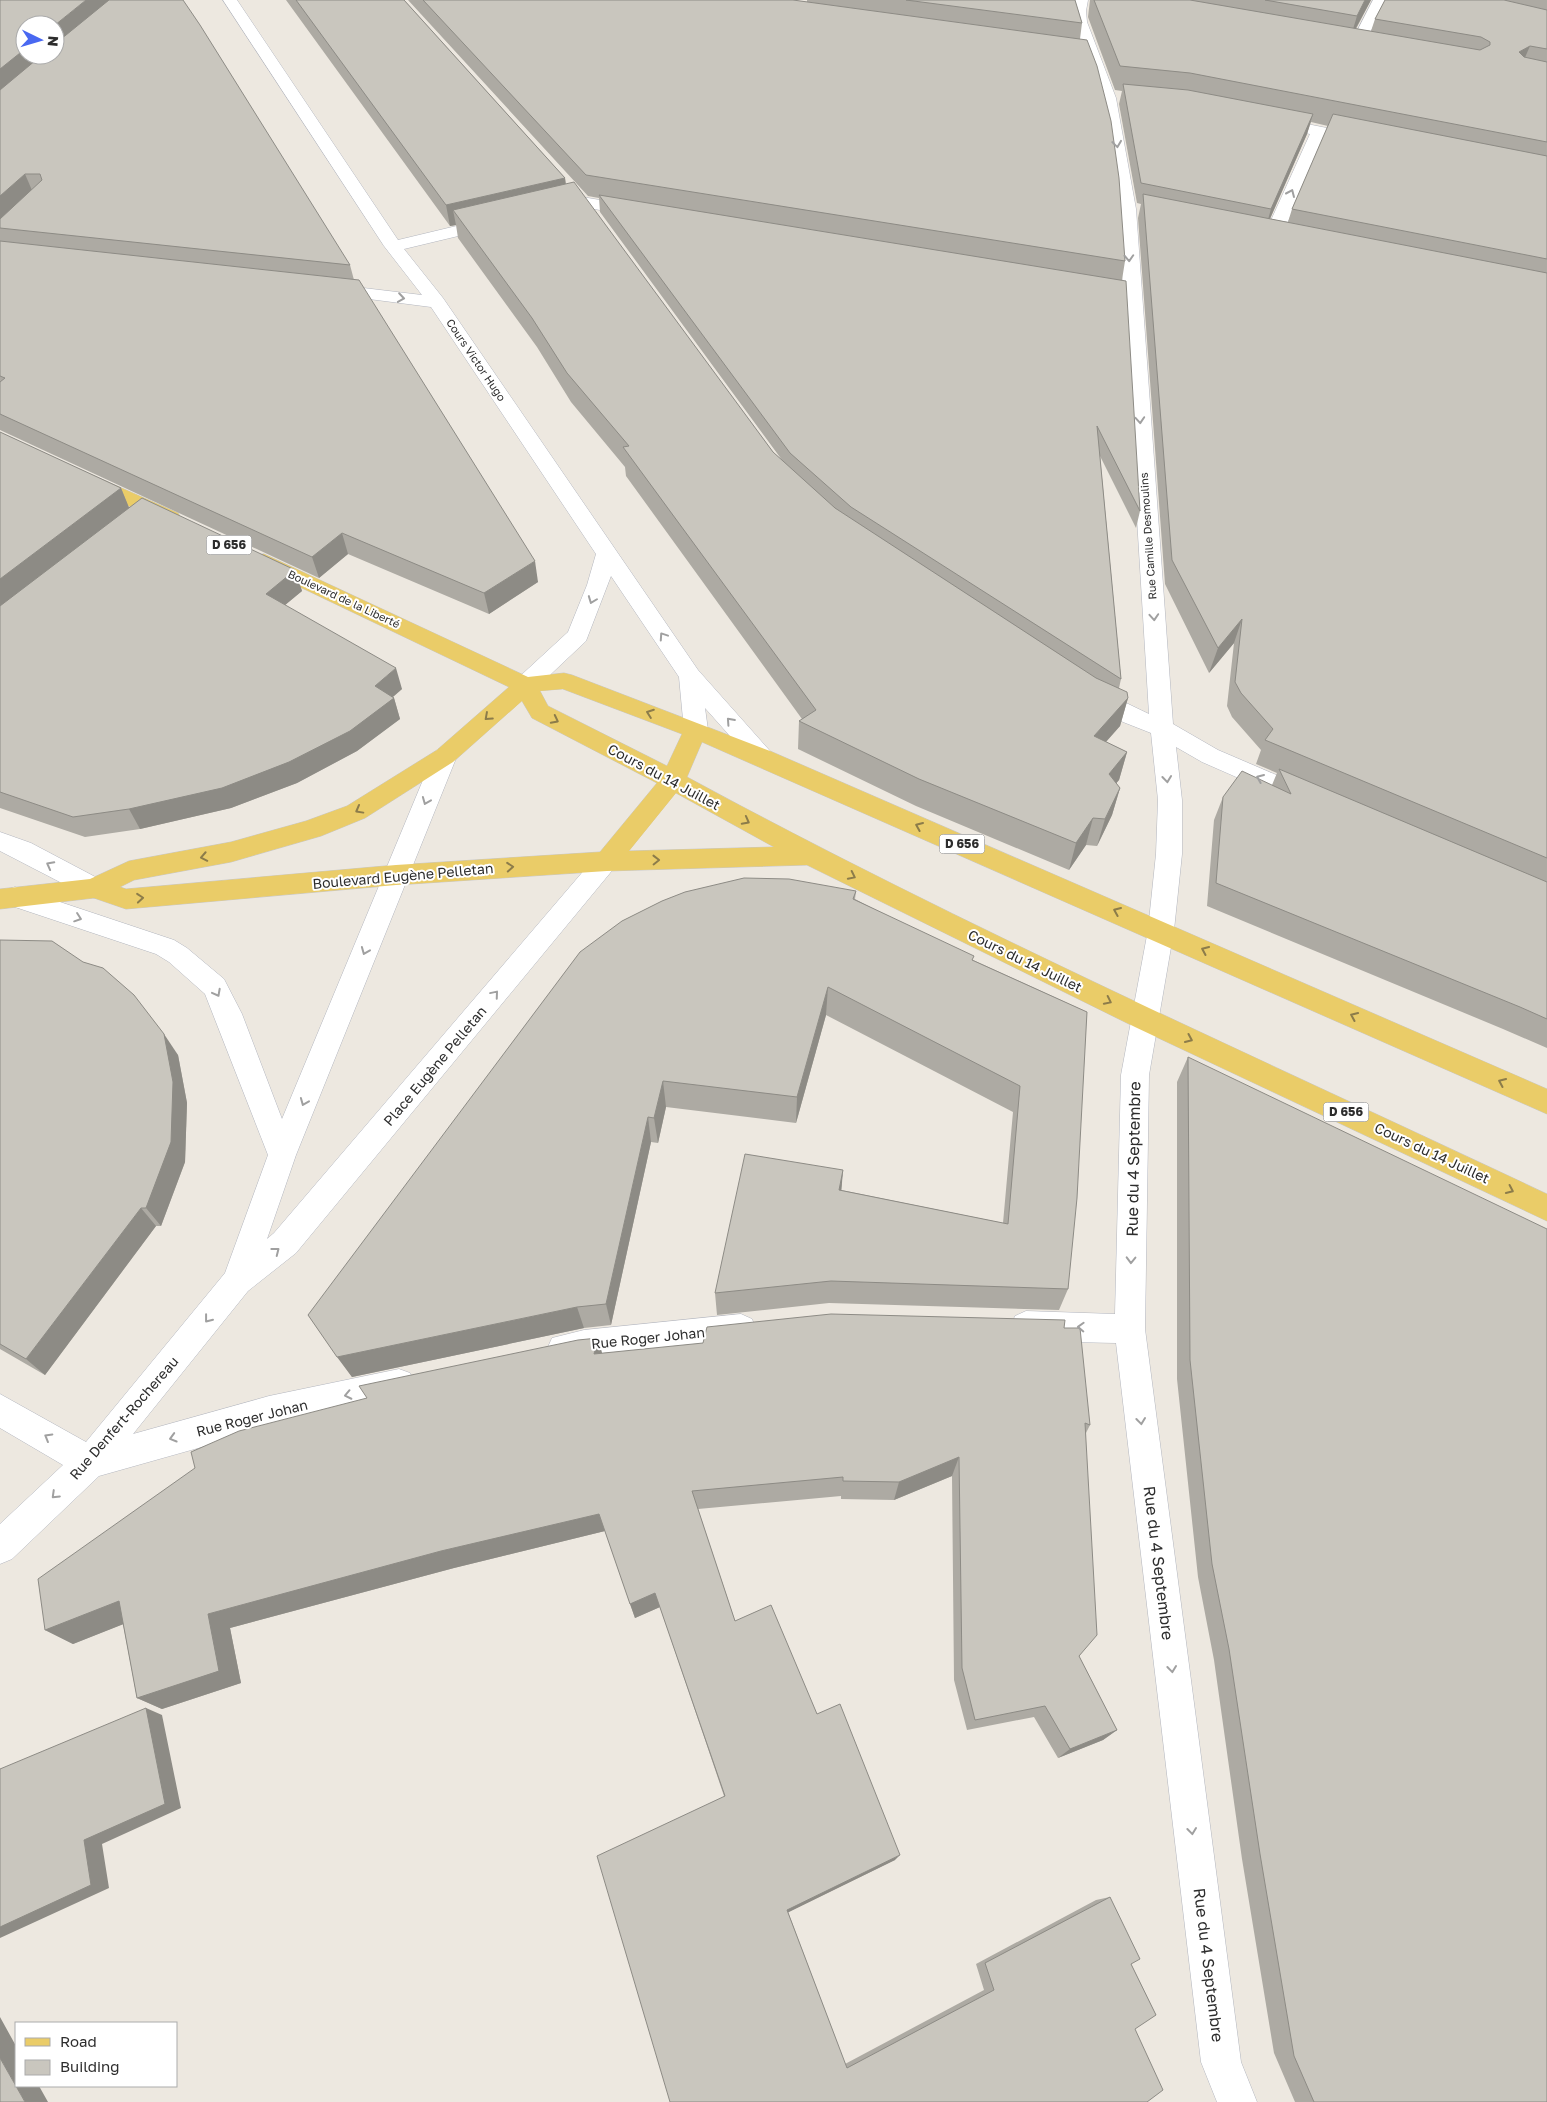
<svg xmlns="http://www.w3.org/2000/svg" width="1547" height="2102" viewBox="0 0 1547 2102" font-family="'Golos Text',sans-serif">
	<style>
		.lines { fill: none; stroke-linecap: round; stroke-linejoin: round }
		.minor-casing { stroke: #b3b6bf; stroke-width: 1 }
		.major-casing { stroke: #c8c8c8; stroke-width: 1 }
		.minor { fill: #fff; fill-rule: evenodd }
		.major { fill: #eacc68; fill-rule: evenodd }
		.wall { fill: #adaaa3; fill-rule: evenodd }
		.shaded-wall { fill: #8d8b85 }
		.building { fill: #c9c6be; stroke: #8d8b85 }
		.oneway { stroke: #a0a0a0 }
		.oneway2 { stroke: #8c7c4a }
		.labels { text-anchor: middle; stroke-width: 4; stroke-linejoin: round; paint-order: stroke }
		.far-street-label { font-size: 11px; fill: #2d2d2d; stroke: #fff }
		.shield { fill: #fff; stroke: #6c6c6c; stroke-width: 1 }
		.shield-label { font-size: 12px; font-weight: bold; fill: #2d2d2d }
		.street-label { font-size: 14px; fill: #2d2d2d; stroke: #fff }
		.near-street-label { font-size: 16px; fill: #2d2d2d; stroke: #fff }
	</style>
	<rect width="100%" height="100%" fill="#ede8e0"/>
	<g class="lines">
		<g class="minor-casing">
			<g id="minor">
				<polygon points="223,0 237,0 398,240 494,217 500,218 503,222 500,226 404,249 443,298 698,670 770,751 774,757 770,763 762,766 754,763 705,708 708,730 704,736 696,738 688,736 684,730 679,677 611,576 586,641 533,691 525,693 517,691 514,685 517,679 568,632 587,585 596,554 431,307 330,294 324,293 321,289 324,285 330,284 422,295 384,246"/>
				<polygon points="1074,0 1088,0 1086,11 1087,22 1116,98 1136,209 1173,724 1218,750 1316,792 1319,798 1316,804 1307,807 1298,804 1202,762 1176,747 1182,800 1182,854 1174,930 1149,1075 1145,1329 1241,2062 1257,2102 1217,2102 1201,2062 1116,1343 1026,1341 1015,1336 1011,1326 1015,1316 1026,1311 1115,1314 1121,1075 1148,930 1156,854 1158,800 1151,733 1123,722 1083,700 1079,694 1083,688 1091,686 1149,714 1118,209 1109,139 1100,98 1072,22 1071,11"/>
				<polygon points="1373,0 1387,0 1362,48 1352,48 1350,45"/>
				<polygon points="1272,117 1362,135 1370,140 1362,145 1324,137 1281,238 1278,242 1266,242 1263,238 1310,134 1266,125 1264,122 1266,119"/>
				<polygon points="582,197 642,207 645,211 642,215 636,216 582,207 553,213 547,212 545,208 547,204"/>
				<polygon points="445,747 453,750 457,756 296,1155 267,1239 274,1233 598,854 607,851 616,854 620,861 296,1253 248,1291 133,1434 269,1396 399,1369 410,1373 415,1384 410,1395 399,1399 269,1428 99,1476 12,1559 0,1564 0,1524 63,1465 0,1428 0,1394 86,1442 225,1273 268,1155 205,994 169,962 156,954 6,904 2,897 6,890 15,887 174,940 187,948 224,979 242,1014 282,1119 433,756 437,750"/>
				<polygon points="0,832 31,843 103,881 107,888 103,895 94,898 85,895 0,851"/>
				<polygon points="741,1314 752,1319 756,1329 752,1339 741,1344 563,1364 552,1360 547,1349 552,1338 584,1330"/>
			</g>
		</g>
		<g class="major-casing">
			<g id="major">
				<polygon points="90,474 178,513 181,518 178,523 171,525 164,523 83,484 80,480 83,476"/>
				<path d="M264,554L528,677L564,673L572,675L770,751L1547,1089V1114L702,742L687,777C967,929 1259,1058 1547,1194V1221L1135,1027L807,865L607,871L396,885L126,909L94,898L0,909V889L90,879L129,861L231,842L306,821L347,806L437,750L509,687L256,566L253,561L256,556ZM563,689L682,734L667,766L548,706L540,691ZM522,701L532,718L657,783L600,852L396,865L126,889L120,887L134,880L231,862L321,836L365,818L453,762ZM676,793L774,847L629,851Z"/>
			</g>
		</g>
		<use href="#minor" class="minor"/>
		<use href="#major" class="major"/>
	</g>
	<g class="wall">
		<polygon points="0,0 350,265 354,280 538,582 489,614 348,554 319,578 0,430"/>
		<polygon points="286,0 404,0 565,178 566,184 773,452 782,460 600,212 599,198 588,196 408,0 793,0 807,2 807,0 1075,0 1082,23 1080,39 1125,261 1122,280 1140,511 1136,528 1100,456 1121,679 1119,688 1128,698 1120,726 1106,742 1127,752 1119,780 1116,783 1120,788 1112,815 1097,846 1086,845 1069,870 916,806 798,749 799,721 802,719 626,476 625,467 571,402 537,347 458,238 456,225 450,226"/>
		<path d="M1090,0H1371L1356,29L1371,31L1375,19L1385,0H1547V1048L1503,1029L1207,906L1214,820L1223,797L1272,785L1277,773L1256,764L1261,750L1232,717L1227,706L1234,643L1209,673L1165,584L1138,218L1141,204L1137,203L1119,104L1122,91L1115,90L1088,17ZM1311,122L1328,126L1292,209L1288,222L1270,219L1307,134Z"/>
		<polygon points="0,432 121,488 129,508 295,570 302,591 285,605 402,689 393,697 394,698 400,719 357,751 297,783 231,808 140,829 85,837 0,808"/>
		<polygon points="856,891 855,899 973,960 1087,1012 1068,1289 1059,1310 829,1303 717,1315 715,1293 843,1170 841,1190 1003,1223 1013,1112 826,1015 796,1123 666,1107 658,1143 651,1142 611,1325 584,1328 352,1377 308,1315"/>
		<polygon points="0,940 178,1055 187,1103 185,1162 161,1226 156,1226 45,1375 0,1349"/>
		<polygon points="1188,1057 1547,2102 1295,2102 1274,2053 1242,1859 1214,1660 1198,1577 1177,1379 1177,1082"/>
		<polygon points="1064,1328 1090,1425 1086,1433 1079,1656 1117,1730 1103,1740 1058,1758 1034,1717 967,1730 954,1680 952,1476 894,1500 841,1499 841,1496 698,1509 735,1621 817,1714 895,1860 788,1912 845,2064 984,1990 976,1964 1096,1900 1110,1897 1131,1964 1156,2015 670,2102 724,1796 660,1607 635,1618 605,1531 454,1568 230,1628 241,1683 162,1709 137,1698 123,1624 73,1644 45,1630 602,1353"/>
	</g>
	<g class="shaded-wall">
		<polygon points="86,0 117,0 55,51 55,25"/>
		<polygon points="1365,0 1371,0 1350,39 1357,16"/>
		<polygon points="1530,46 1520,69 1519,52"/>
		<polygon points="25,49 25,55 50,55 0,97 0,69"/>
		<polygon points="1313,114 1307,134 1265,230 1271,209"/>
		<polygon points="25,174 34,195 0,224 0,196"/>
		<polygon points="565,178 567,199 453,210 456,225 450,226 446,205"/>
		<polygon points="121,488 130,510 0,609 0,579"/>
		<polygon points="342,533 348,554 319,578 312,557"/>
		<polygon points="535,561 538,582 489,614 484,593"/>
		<polygon points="295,570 302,591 273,615 266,594"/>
		<polygon points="1242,619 1234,643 1209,673 1218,648"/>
		<polygon points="396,668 402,689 381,707 375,686"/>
		<polygon points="394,698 400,719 357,751 297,783 231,808 140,829 129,809"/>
		<polygon points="1128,698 1120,726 1087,763 1094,736"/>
		<polygon points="1127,752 1119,780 1101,801 1109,774"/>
		<polygon points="1120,788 1112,815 1097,846 1105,819"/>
		<polygon points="1093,818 1086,845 1069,870 1076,843"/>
		<polygon points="828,987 826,1015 796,1123 797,1097"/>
		<polygon points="164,1034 178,1055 187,1103 185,1162 161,1226 146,1208"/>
		<polygon points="663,1081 666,1107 658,1143 654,1118"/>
		<polygon points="648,1117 651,1142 611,1325 606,1304"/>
		<polygon points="843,1170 841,1195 839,1190"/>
		<polygon points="141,1208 156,1226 45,1375 26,1359"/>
		<polygon points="577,1307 584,1328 352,1377 337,1357"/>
		<polygon points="598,1338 604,1360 594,1354"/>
		<polygon points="959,1457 952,1476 894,1500 899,1482"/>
		<polygon points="599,1514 605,1531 454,1568 230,1628 241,1683 162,1709 137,1698 208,1614 441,1551"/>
		<polygon points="655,1593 660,1607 635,1618 630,1604"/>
		<polygon points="119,1601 144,1616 73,1644 45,1630"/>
		<polygon points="146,1708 162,1715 181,1808 102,1844 109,1888 0,1938 0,1927 84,1840"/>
		<polygon points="1117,1730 1103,1740 1058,1758 1070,1749"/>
		<polygon points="900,1855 895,1860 787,1913 787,1910"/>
		<polygon points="0,2017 16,2046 16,2086 39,2086 48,2102 25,2102 0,2058"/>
	</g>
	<g class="building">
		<polygon points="0,0 86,0 55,25 25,25 25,49 0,69"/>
		<polygon points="109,0 183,0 200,25 350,265 0,228 0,219 42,180 40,174 25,174 0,196 0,90 42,55 55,55 55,44"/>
		<polygon points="296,0 404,0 565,178 446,205"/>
		<polygon points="423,0 793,0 1087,40 1097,66 1111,121 1119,178 1125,261 586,175"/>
		<polygon points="906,0 1075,0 1082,23"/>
		<polygon points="1094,0 1190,0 1480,50 1490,45 1490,42 1481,37 1375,19 1385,0 1504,0 1547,10 1547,49 1530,46 1519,52 1524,57 1547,62 1547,142 1190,73 1120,66"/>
		<polygon points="1265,0 1365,0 1357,16"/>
		<polygon points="1123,84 1188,90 1313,114 1271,209 1141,183"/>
		<polygon points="1333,114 1547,156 1547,259 1292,209"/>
		<polygon points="574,182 773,452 835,508 1096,678 1127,692 1128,698 1094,736 1127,752 1109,774 1120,788 1105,819 1093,818 1076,843 919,779 799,721 816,710 623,447 629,446 567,373 532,318 453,210"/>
		<polygon points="1143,194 1547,273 1547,858 1265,740 1273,729 1241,693 1235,682 1242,619 1218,648 1172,560"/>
		<polygon points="599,195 1126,281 1140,511 1097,426 1121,679 851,507 790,453"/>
		<polygon points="0,241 359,280 535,561 484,593 342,533 312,557 0,414 0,382 5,378 0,376"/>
		<polygon points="0,432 121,488 0,579"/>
		<polygon points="142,498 295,570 266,594 396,668 375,686 394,698 350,731 289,762 222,788 129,809 73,817 0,792 0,606"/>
		<polygon points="1279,769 1547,882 1547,1019 1520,1007 1216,883 1223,797 1242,771 1291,794"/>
		<polygon points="744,878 789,879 856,891 853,899 974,956 972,960 1087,1012 1077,1198 1068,1289 831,1281 715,1293 745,1154 843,1170 839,1190 1008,1224 1020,1086 828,987 797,1097 663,1081 654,1118 648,1117 606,1304 577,1307 337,1357 308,1315 580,952 622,921 662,901 685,892"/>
		<polygon points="0,940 52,941 83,962 103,968 134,995 164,1034 173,1082 171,1142 146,1208 141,1208 26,1359 0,1344"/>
		<polygon points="1188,1057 1547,1229 1547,2102 1314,2102 1294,2056 1260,1854 1229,1649 1212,1564 1190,1360"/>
		<polygon points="831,1314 1065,1320 1064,1328 1080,1328 1090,1425 1085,1423 1097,1635 1079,1656 1117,1730 1070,1749 1045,1706 975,1720 962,1668 959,1457 899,1482 843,1481 843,1477 692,1491 735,1621 771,1605 817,1714 840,1704 900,1855 787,1910 847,2068 994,1990 985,1963 1110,1897 1140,1959 1131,1964 1156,2015 1135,2029 1163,2090 1147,2102 670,2102 597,1856 725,1796 655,1593 630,1604 599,1514 441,1551 208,1614 219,1671 137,1698 119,1601 45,1630 38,1579 195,1468 191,1452 239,1431 367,1398 359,1386 578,1340 598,1338 594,1354 703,1343 707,1327"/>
		<polygon points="146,1708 165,1804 84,1840 91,1885 0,1927 0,1769"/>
		<polygon points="0,2058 25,2102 0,2102"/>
	</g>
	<defs><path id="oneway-chevron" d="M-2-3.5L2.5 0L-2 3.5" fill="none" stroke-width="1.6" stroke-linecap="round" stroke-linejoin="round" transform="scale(1.25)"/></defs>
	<g class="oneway">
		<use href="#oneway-chevron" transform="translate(1117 144) rotate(82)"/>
		<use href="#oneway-chevron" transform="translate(1291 193) rotate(-66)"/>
		<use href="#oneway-chevron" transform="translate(1129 258) rotate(87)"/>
		<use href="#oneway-chevron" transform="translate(401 298) rotate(8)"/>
		<use href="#oneway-chevron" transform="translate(1140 420) rotate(86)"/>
		<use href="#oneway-chevron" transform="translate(592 600) rotate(111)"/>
		<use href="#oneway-chevron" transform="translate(1154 617) rotate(86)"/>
		<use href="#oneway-chevron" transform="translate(663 636) rotate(-124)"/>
		<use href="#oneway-chevron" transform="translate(730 721) rotate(-132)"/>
		<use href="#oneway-chevron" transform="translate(1260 778) rotate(-157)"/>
		<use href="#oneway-chevron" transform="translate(1167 779) rotate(84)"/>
		<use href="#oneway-chevron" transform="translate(426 801) rotate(112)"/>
		<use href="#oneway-chevron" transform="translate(50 865) rotate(-152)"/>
		<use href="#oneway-chevron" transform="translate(78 918) rotate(19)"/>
		<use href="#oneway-chevron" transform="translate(365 951) rotate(112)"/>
		<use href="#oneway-chevron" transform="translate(217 993) rotate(62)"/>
		<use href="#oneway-chevron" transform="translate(495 994) rotate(-50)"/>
		<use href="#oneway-chevron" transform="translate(304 1102) rotate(112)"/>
		<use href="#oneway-chevron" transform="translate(276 1251) rotate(-38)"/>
		<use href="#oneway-chevron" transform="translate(1131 1260) rotate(91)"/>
		<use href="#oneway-chevron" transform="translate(208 1319) rotate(128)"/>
		<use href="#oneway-chevron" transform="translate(1081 1327) rotate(-178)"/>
		<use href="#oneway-chevron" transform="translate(348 1395) rotate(168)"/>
		<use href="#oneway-chevron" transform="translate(1141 1421) rotate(83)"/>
		<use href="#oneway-chevron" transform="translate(48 1437) rotate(-150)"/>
		<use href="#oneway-chevron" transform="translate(173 1438) rotate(164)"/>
		<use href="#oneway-chevron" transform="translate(55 1495) rotate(136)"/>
		<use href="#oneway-chevron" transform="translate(1172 1669) rotate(83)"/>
		<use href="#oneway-chevron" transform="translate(1192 1831) rotate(83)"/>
	</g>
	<g class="oneway2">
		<use href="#oneway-chevron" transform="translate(650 713) rotate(-160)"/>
		<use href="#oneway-chevron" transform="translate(488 717) rotate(138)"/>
		<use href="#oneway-chevron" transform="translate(555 720) rotate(27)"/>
		<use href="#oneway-chevron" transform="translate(359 810) rotate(151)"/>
		<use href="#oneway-chevron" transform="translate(746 821) rotate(28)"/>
		<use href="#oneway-chevron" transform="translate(919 826) rotate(-157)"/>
		<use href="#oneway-chevron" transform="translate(204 857) rotate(169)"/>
		<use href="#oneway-chevron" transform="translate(656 860) rotate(-1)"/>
		<use href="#oneway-chevron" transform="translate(510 867) rotate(-4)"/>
		<use href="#oneway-chevron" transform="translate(852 876) rotate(26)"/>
		<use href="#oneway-chevron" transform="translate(140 898) rotate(-5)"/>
		<use href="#oneway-chevron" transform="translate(1117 911) rotate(-157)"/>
		<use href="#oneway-chevron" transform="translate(1205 950) rotate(-156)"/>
		<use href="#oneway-chevron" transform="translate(1108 1001) rotate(26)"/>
		<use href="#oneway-chevron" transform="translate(1354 1016) rotate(-156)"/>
		<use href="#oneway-chevron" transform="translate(1189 1039) rotate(24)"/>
		<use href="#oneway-chevron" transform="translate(1502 1082) rotate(-156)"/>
		<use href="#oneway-chevron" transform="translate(1510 1190) rotate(25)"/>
	</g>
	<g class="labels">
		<g class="far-street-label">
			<text transform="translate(476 360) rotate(56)" y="4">Cours Victor Hugo</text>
			<text transform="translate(1148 536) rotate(-94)" y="4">Rue Camille Desmoulins</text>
			<text transform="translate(344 599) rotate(25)" y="4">Boulevard de la Liberté</text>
		</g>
		<g class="shield">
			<rect x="206.5" y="535.5" width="45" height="19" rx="4"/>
			<rect x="939.5" y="834.5" width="45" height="19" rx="4"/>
			<rect x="1323.5" y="1102.5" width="45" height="19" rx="4"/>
		</g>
		<g class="shield-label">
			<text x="229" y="549">D 656</text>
			<text x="962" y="848">D 656</text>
			<text x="1346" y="1116">D 656</text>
		</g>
		<g class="street-label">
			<text transform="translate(664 777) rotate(28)" y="5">Cours du 14 Juillet</text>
			<text transform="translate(403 876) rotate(-5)" y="5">Boulevard Eugène Pelletan</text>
			<text transform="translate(1025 961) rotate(26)" y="5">Cours du 14 Juillet</text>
			<text transform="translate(435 1066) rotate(-50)" y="5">Place Eugène Pelletan</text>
			<text transform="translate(1432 1153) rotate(25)" y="5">Cours du 14 Juillet</text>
			<text transform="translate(648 1338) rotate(-6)" y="5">Rue Roger Johan</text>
			<text transform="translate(124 1418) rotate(-49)" y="5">Rue Denfert-Rochereau</text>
			<text transform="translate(252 1418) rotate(-14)" y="5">Rue Roger Johan</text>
		</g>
		<g class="near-street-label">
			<text transform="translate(1133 1159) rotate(-89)" y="6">Rue du 4 Septembre</text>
			<text transform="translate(1159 1563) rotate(83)" y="6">Rue du 4 Septembre</text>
			<text transform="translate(1209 1965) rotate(83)" y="6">Rue du 4 Septembre</text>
		</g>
	</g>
	<rect x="15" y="2022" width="162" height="65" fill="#ffffff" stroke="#ababab"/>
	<rect x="25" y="2038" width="25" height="8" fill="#eacc68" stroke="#ababab"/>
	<text x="60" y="2047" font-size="15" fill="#2d2d2d">Road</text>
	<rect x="25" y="2060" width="25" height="15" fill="#c9c6be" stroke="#ababab"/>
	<text x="60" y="2072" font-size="15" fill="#2d2d2d">Building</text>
	<g transform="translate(40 40) rotate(95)"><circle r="24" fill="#ffffff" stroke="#ababab"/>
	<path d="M0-4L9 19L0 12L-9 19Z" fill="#4968f1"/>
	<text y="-8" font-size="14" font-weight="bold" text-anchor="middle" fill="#2d2d2d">N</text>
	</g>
</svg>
